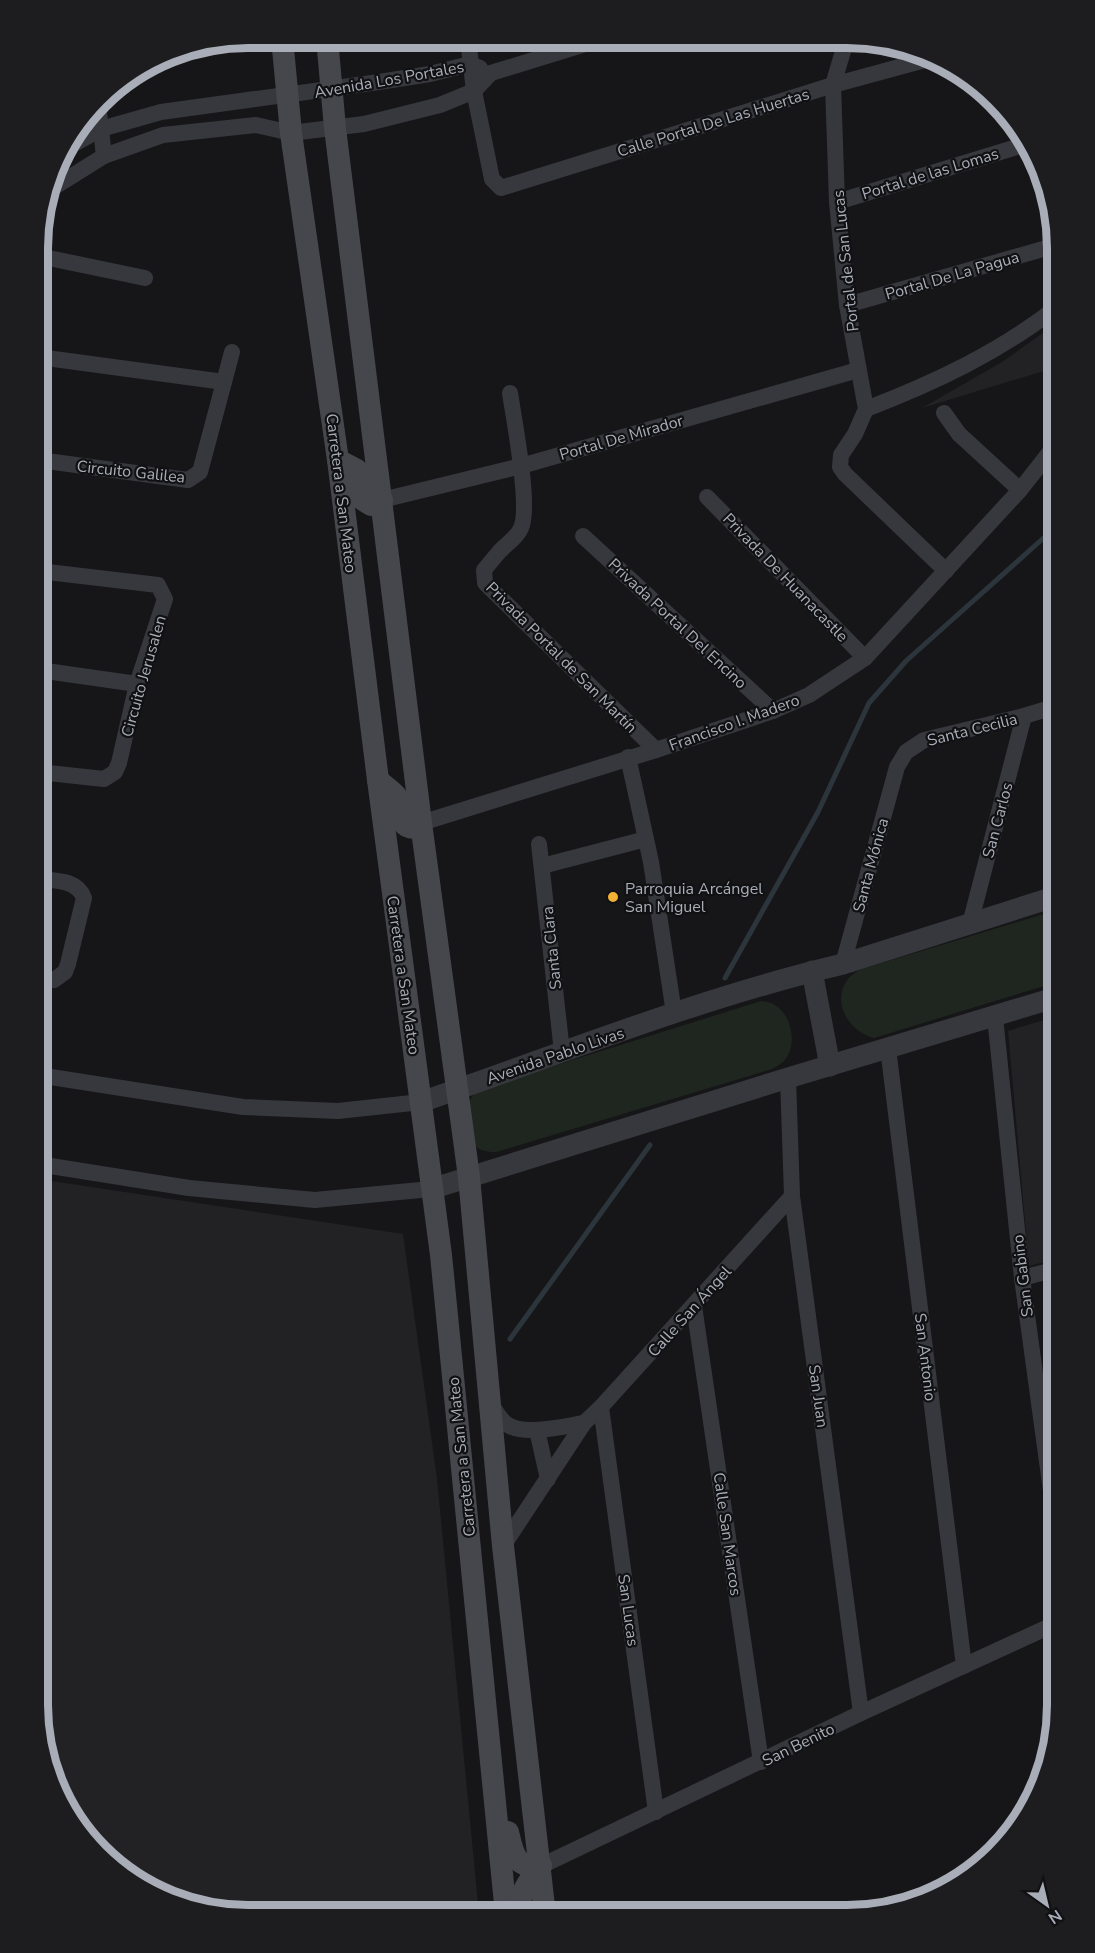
<svg xmlns="http://www.w3.org/2000/svg" width="1095" height="1953" viewBox="0 0 1095 1953" font-family="'Nunito Sans',sans-serif">
	<style>
		.built { fill: #222225 }
		.green { fill: #1e261f }
		.lines { fill: none; stroke-linecap: round; stroke-linejoin: round }
		.stream { stroke: #2c353c; stroke-width: 5 }
		.minor { stroke: #37383d; stroke-width: 16 }
		.tertiary { stroke: #37383d; stroke-width: 21 }
		.secondary { stroke: #45474d; stroke-width: 22 }
		.poi-dot { fill: #f2b134; stroke: #111113; stroke-width: 2 }
		.labels { text-anchor: middle; stroke-width: 4.5; stroke-linejoin: round; paint-order: stroke }
		.street-label { font-size: 16px; fill: #a8adb8; stroke: #111113 }
		.poi-label { font-size: 16px; fill: #a8adb8; stroke: #111113; text-anchor: start }
		.rim { fill: none; stroke: #a8adb8; stroke-width: 8 }
	</style>
	<rect width="100%" height="100%" fill="#161618"/>
	<g class="built">
		<polygon points="1057,323 1057,367 922,408 1002,362"/>
		<polygon points="1057,1016 1057,1259 1029,1266 1008,1031"/>
		<polygon points="38,1179 403,1234 437,1479 479,1914 220,1914 167,1899 109,1864 49,1773 38,1705"/>
	</g>
	<g class="green">
		<path d="M1057,910V982L874,1038C850,1032 830,1003 848,979C850,976 855,973 859,970Z"/>
		<path d="M761,1001C765,1002 771,1002 775,1005C792,1015 798,1046 784,1061C781,1064 775,1067 772,1069L496,1152C476,1152 471,1145 469,1126C467,1111 466,1102 477,1090Z"/>
	</g>
	<g class="lines">
		<g class="stream">
			<polyline points="725,978 818,812 869,703 906,661 1057,526"/>
			<polyline points="510,1339 650,1145"/>
		</g>
		<g class="minor">
			<polyline points="468,39 474,91 492,179 501,188 833,85 925,60"/>
			<polyline points="846,41 833,85 837,202 847,305 866,409 855,434 841,455 840,467 845,474 946,571"/>
			<polyline points="98,104 104,156"/>
			<polyline points="63,150 101,129 161,112 379,82 430,74 470,64 480,68"/>
			<polyline points="48,191 104,156 163,135 256,125 291,133 364,124 440,105 474,91 491,73 598,40"/>
			<polyline points="837,202 1023,145"/>
			<polyline points="39,256 145,278"/>
			<polyline points="847,305 1057,245"/>
			<polyline points="39,357 224,382"/>
			<path d="M510,393C514,420 531,507 521,528C517,538 506,544 499,552C494,558 489,564 484,570L485,583L656,750"/>
			<path d="M866,409C934,383 1000,352 1057,307"/>
			<polyline points="944,413 959,434 1020,490"/>
			<polyline points="39,460 188,480 200,472 232,352"/>
			<polyline points="707,497 865,658"/>
			<polyline points="382,500 521,466 858,370"/>
			<polyline points="583,536 773,711"/>
			<polyline points="39,670 137,684"/>
			<polyline points="628,757 651,862 674,1013"/>
			<polyline points="39,772 104,779 115,772 119,763 137,684 165,599 158,585 39,571"/>
			<polyline points="421,823 656,750 773,711 809,695 865,658 1020,490 1057,443"/>
			<polyline points="539,844 562,1052"/>
			<polyline points="542,866 646,839"/>
			<polyline points="970,924 1024,716"/>
			<polyline points="843,964 897,767 906,752 924,740 1024,716 1057,706"/>
			<path d="M38,980H54L65,972L68,964L84,898C77,879 55,881 38,879"/>
			<polyline points="995,1017 1022,1278 1057,1535"/>
			<polyline points="888,1048 964,1666"/>
			<polyline points="38,1075 243,1107 338,1111 421,1102"/>
			<polyline points="788,1078 792,1196 861,1713"/>
			<polyline points="38,1164 189,1188 315,1200 431,1189"/>
			<polyline points="1022,1278 1057,1269"/>
			<polyline points="694,1306 761,1762"/>
			<path d="M490,1402C495,1410 499,1419 508,1425C524,1436 565,1426 584,1423"/>
			<polyline points="601,1407 656,1812"/>
			<polyline points="537,1430 548,1479"/>
			<polyline points="503,1546 584,1423 601,1407 792,1196"/>
			<polyline points="541,1866 861,1713 1057,1623"/>
		</g>
		<g class="tertiary">
			<polyline points="812,971 830,1066"/>
			<path d="M421,1102C561,1054 699,998 843,964L1057,896"/>
			<polyline points="431,1189 788,1078 1057,997"/>
		</g>
		<g class="secondary">
			<polyline points="282,38 291,133 338,460 378,780 441,1255 506,1914"/>
			<polyline points="327,38 335,128 421,823 469,1177 503,1546 545,1915"/>
			<polyline points="338,460 357,470 363,500 371,505 382,500"/>
			<path d="M378,780C383,785 393,791 397,797C403,809 396,829 416,828L421,823"/>
			<path d="M508,1832C513,1853 515,1869 541,1866"/>
			<path d="M517,1915C519,1895 528,1881 541,1866"/>
		</g>
	</g>
	<circle class="poi-dot" cx="613" cy="897" r="6"/>
	<g class="labels">
		<g class="street-label">
			<text transform="translate(389 79) rotate(-10)" y="6">Avenida Los Portales</text>
			<text transform="translate(713 122) rotate(-17)" y="6">Calle Portal De Las Huertas</text>
			<text transform="translate(930 173) rotate(-17)" y="6">Portal de las Lomas</text>
			<text transform="translate(845 261) rotate(-96)" y="6">Portal de San Lucas</text>
			<text transform="translate(952 275) rotate(-16)" y="6">Portal De La Pagua</text>
			<text transform="translate(621 437) rotate(-16)" y="6">Portal De Mirador</text>
			<text transform="translate(131 471) rotate(6)" y="6">Circuito Galilea</text>
			<text transform="translate(342 493) rotate(83)" y="6">Carretera a San Mateo</text>
			<text transform="translate(786 577) rotate(46)" y="6">Privada De Huanacastle</text>
			<text transform="translate(678 623) rotate(43)" y="6">Privada Portal Del Encino</text>
			<text transform="translate(562 657) rotate(45)" y="6">Privada Portal de San Martín</text>
			<text transform="translate(143 676) rotate(-74)" y="6">Circuito Jerusalen</text>
			<text transform="translate(734 722) rotate(-20)" y="6">Francisco I. Madero</text>
			<text transform="translate(972 729) rotate(-14)" y="6">Santa Cecilia</text>
			<text transform="translate(997 820) rotate(-75)" y="6">San Carlos</text>
			<text transform="translate(870 865) rotate(-75)" y="6">Santa Mónica</text>
			<text transform="translate(551 948) rotate(-96)" y="6">Santa Clara</text>
			<text transform="translate(404 975) rotate(82)" y="6">Carretera a San Mateo</text>
			<text transform="translate(555 1055) rotate(-19)" y="6">Avenida Pablo Livas</text>
			<text transform="translate(1022 1276) rotate(-97)" y="6">San Gabino</text>
			<text transform="translate(689 1311) rotate(-48)" y="6">Calle San Ángel</text>
			<text transform="translate(926 1357) rotate(83)" y="6">San Antonio</text>
			<text transform="translate(819 1396) rotate(82)" y="6">San Juan</text>
			<text transform="translate(461 1457) rotate(-96)" y="6">Carretera a San Mateo</text>
			<text transform="translate(728 1534) rotate(82)" y="6">Calle San Marcos</text>
			<text transform="translate(629 1610) rotate(82)" y="6">San Lucas</text>
			<text transform="translate(798 1744) rotate(-26)" y="6">San Benito</text>
		</g>
		<g class="poi-label">
			<text x="625" y="894">Parroquia Arcángel<tspan x="625" dy="18">San Miguel</tspan></text>
		</g>
	</g>
	<path d="M0 0H1095V1953H0ZM248 48H847A200 200 0 0 1 1047 248V1705A200 200 0 0 1 847 1905H248A200 200 0 0 1 48 1705V248A200 200 0 0 1 248 48Z" fill="#1d1d20" fill-rule="evenodd"/>
	<path class="rim" d="M248 48H847A200 200 0 0 1 1047 248V1705A200 200 0 0 1 847 1905H248A200 200 0 0 1 48 1705V248A200 200 0 0 1 248 48Z"/>
	<g transform="translate(1047 1905) rotate(146)" stroke="#111113" stroke-width="4.5" paint-order="stroke">
	<path d="M0-4.5L10 22L0 15L-10 22Z" fill="#a8adb8"/>
	<text y="-9" font-size="16" font-weight="bold" text-anchor="middle" fill="#a8adb8">N</text>
	</g>
</svg>
